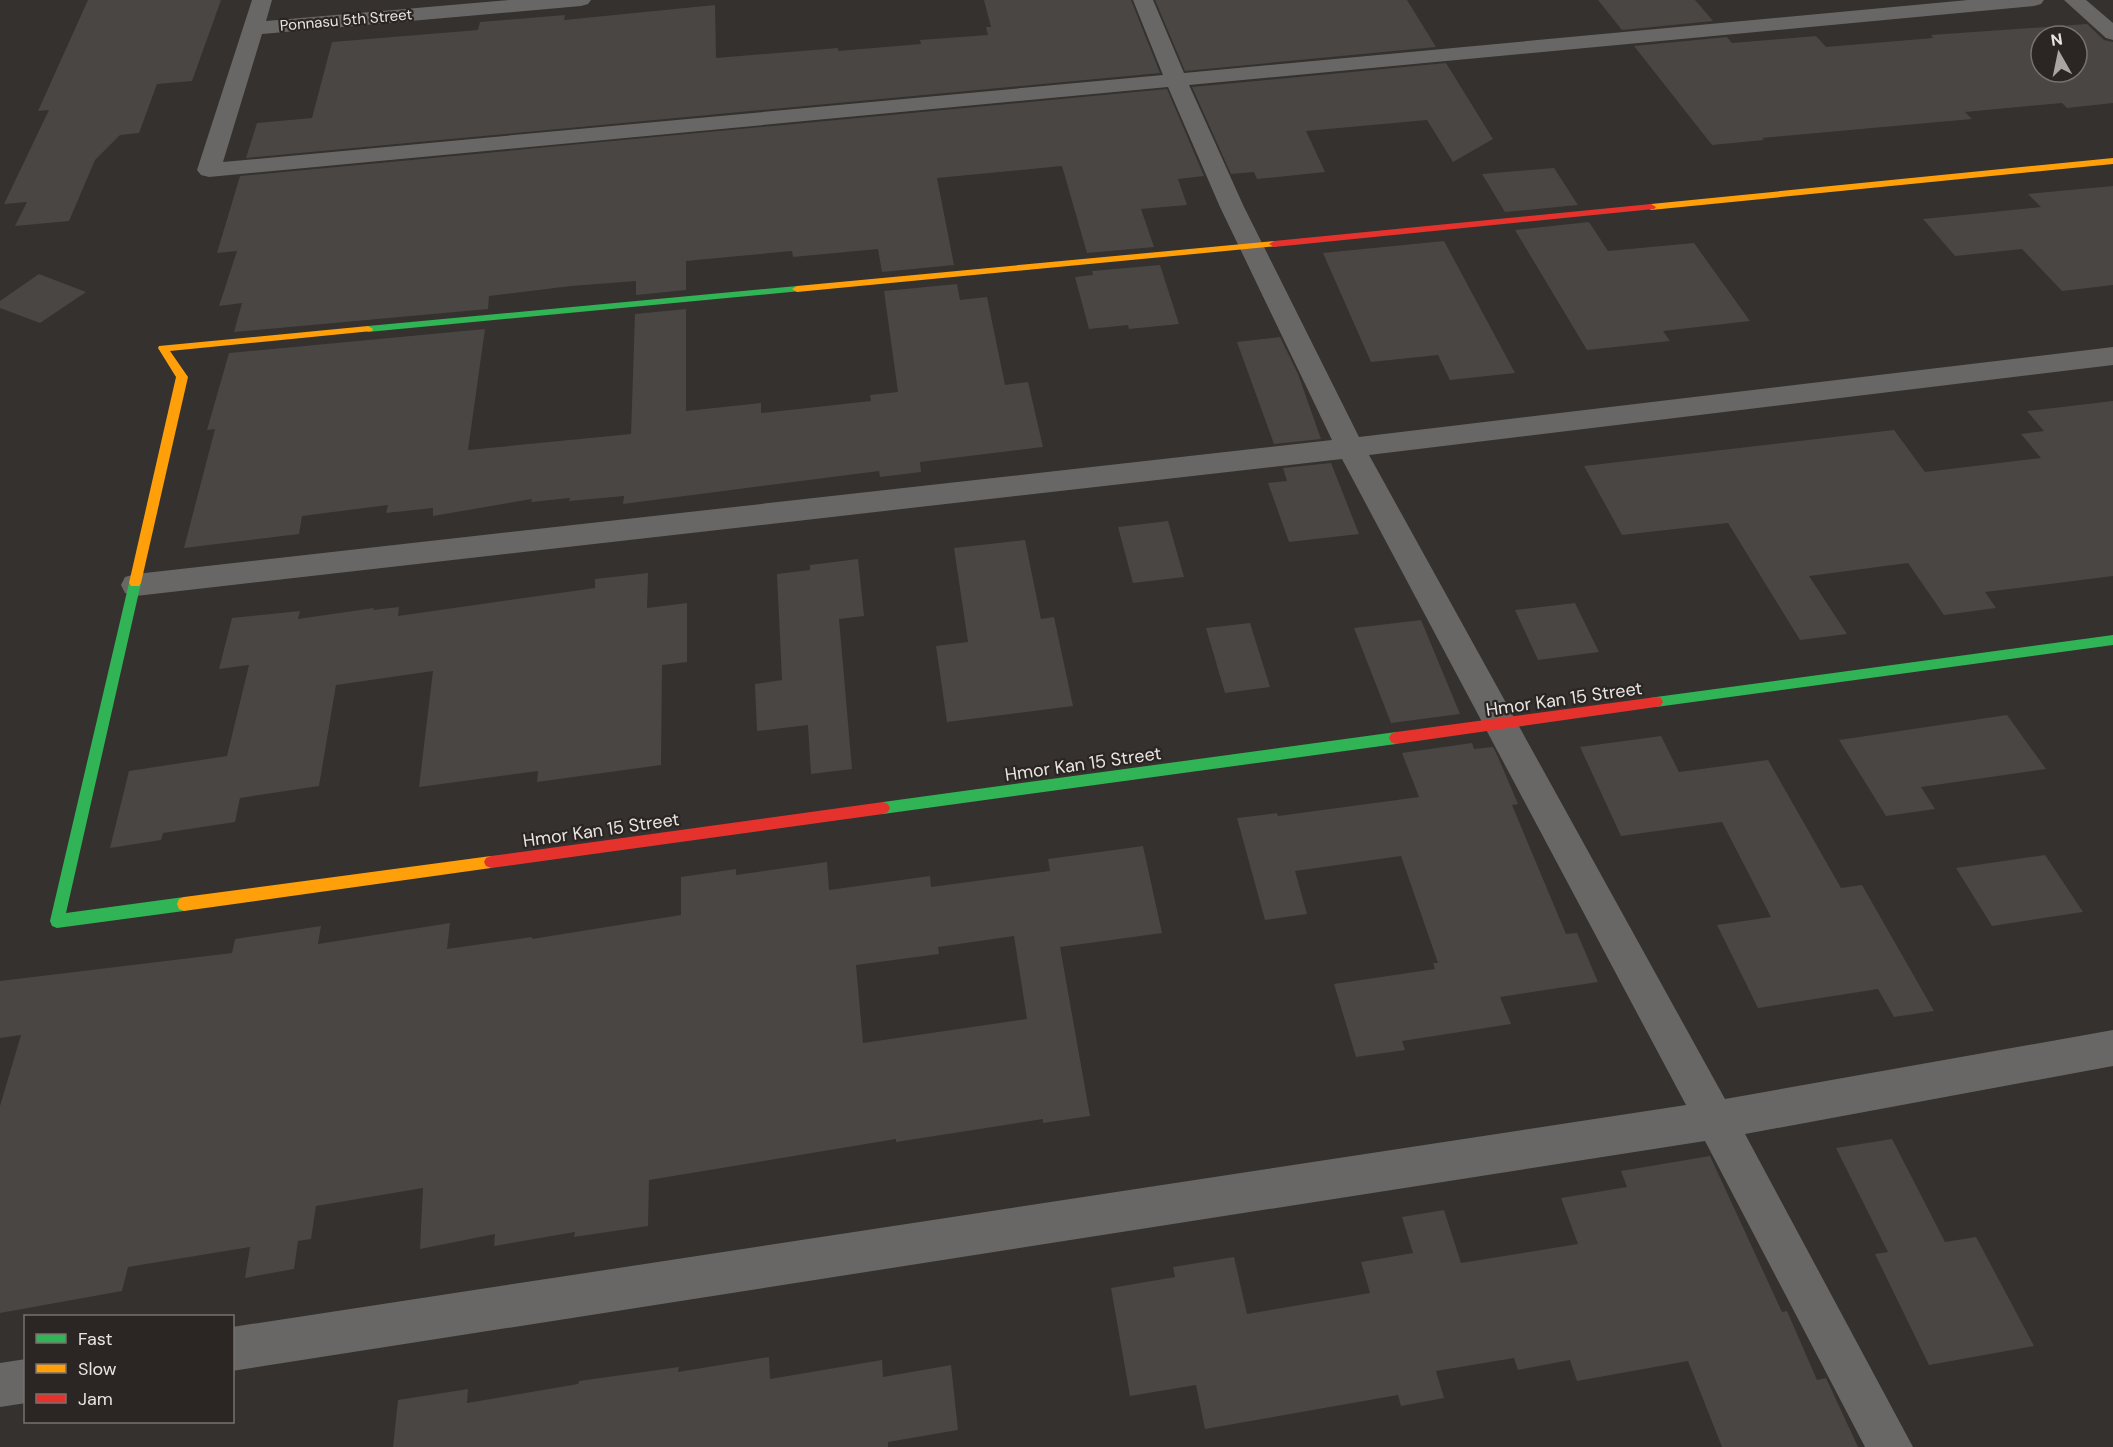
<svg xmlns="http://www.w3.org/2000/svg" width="2113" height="1447" viewBox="0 0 2113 1447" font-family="'DM Sans',sans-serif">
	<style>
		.building { fill: #494644; fill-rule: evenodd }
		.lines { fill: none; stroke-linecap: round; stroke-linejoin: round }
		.street { fill: #696765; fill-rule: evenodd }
		.fast { fill: #30b455; fill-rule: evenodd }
		.slow { fill: #ff9f0a; fill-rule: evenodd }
		.jam { fill: #e5322d; fill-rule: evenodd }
		.labels { text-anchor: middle; stroke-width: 4.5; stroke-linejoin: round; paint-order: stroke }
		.far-street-label { font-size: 15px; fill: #e8e4e2; stroke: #2b2623 }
		.street-label { font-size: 18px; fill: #e8e4e2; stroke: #2b2623 }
	</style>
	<rect width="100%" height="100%" fill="#34312e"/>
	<g class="building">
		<polygon points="88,0 221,0 192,81 157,84 139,133 120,135 95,160 69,221 15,226 27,202 4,204 49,110 38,111"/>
		<polygon points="984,0 1131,0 1160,73 246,158 257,123 312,118 332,42 478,30 480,22 565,15 564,20 715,5 716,58 838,48 838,51 921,44 920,40 988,35 986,27 991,27"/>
		<polygon points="1155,0 1407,0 1436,47 1185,71"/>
		<polygon points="1598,0 1695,0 1713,21 1622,30"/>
		<path d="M2087,24L2104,40L2113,42V103L2067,108L2062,103L1965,112L1972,119L1762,138L1764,140L1712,145L1634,46L1727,37L1732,43L1816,36L1826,47L1933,38L1931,35ZM2041,36H2077V72H2041Z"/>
		<polygon points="1446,63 1493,139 1453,162 1427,120 1306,131 1325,172 1257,179 1254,172 1231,174 1192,87"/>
		<polygon points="1167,89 1204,176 1178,179 1187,205 1141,209 1154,247 1087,253 1062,166 937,178 954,265 882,272 878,249 793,257 792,251 686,261 686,290 636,295 636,281 571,286 489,296 488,309 234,332 242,303 219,306 237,251 217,253 240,176"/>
		<polygon points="1554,168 1578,205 1505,212 1482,174"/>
		<polygon points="2113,186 2113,285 2062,291 2022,249 1955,256 1923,219 2041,207 2028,194"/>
		<polygon points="1589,222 1608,251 1694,243 1750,321 1663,331 1670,341 1587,350 1515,230"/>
		<polygon points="1444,241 1515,373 1450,380 1438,355 1371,362 1323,253"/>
		<polygon points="1160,265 1179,324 1129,329 1128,325 1089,329 1075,277 1093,275 1092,271"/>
		<polygon points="39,274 86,292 40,323 0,308 0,301"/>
		<polygon points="957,284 960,300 987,297 1005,385 1028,382 1043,447 920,462 921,472 880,477 879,471 623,504 624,496 569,501 570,498 531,502 532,499 433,516 433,508 386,513 388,505 302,516 299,534 184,548 215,429 207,430 229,353 485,329 468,450 631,434 635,314 686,309 686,411 761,403 761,413 871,401 870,395 898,392 884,291"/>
		<polygon points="1280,337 1298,374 1321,439 1274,444 1237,342"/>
		<polygon points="2113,401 2113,576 1985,592 1996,608 1944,615 1908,563 1809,576 1847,634 1800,640 1728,523 1622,535 1584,466 1894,430 1925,472 2041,458 2021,434 2044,431 2027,411"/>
		<polygon points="1331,463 1359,534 1289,542 1268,483 1287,481 1283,468"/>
		<polygon points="1168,521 1184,577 1133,583 1118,527"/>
		<polygon points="1025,540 1041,619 1054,617 1073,706 947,722 936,646 968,642 954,548"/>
		<polygon points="858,559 864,616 839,619 852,769 811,774 808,725 757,731 755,684 782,680 777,574 810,570 810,565"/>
		<polygon points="648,573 647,608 687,603 687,662 662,665 661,765 537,782 538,771 419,787 433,671 336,685 319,786 240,798 235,822 163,833 161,840 110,848 129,771 227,756 249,665 219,669 232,618 300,611 298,619 374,608 373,610 399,607 398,616 595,588 595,579"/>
		<polygon points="1575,603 1599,652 1538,660 1515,610"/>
		<polygon points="1421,620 1460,714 1391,723 1354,628"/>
		<polygon points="1250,623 1270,687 1225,693 1206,628"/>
		<polygon points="2007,715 2046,769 1921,787 1935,809 1886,816 1839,740"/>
		<polygon points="1661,736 1679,772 1768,760 1841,888 1862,885 1934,1011 1894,1017 1878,989 1758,1008 1717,925 1771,917 1722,822 1621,836 1580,747"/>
		<polygon points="1472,743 1474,749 1493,747 1498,757 1518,804 1512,805 1566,934 1577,933 1598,982 1500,997 1511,1024 1402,1041 1405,1050 1356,1057 1334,984 1435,969 1433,963 1438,963 1401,856 1295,871 1307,914 1265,920 1237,818 1277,813 1278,816 1419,797 1402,753"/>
		<path d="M1143,846L1162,933L1060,947L1090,1116L1043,1123V1119L896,1142V1139L649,1180L648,1226L574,1237L575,1232L494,1246L495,1234L420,1249L423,1188L316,1206L311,1239L298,1241L294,1269L245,1278L250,1247L128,1267L122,1291L0,1313V1106L21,1035L0,1038V981L232,953L235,939L321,926L318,944L450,923L447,949L532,937V939L681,915V877L736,869V875L827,862L829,890L930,876L931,887L1050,871L1048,859ZM1014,936L1027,1019L863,1043L856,965L939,954L938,947Z"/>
		<polygon points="2045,855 2083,912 1992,926 1956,868"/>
		<polygon points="1892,1139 1945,1242 1976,1237 2034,1346 1929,1365 1875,1254 1888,1252 1836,1148"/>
		<polygon points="1710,1156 1782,1312 1787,1311 1817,1380 1826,1378 1858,1447 1722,1447 1688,1361 1577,1381 1570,1360 1518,1370 1514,1358 1436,1371 1444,1398 1401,1406 1398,1395 1205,1429 1196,1385 1130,1396 1111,1288 1175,1277 1173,1267 1234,1257 1247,1314 1370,1293 1361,1262 1413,1253 1402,1217 1444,1210 1461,1263 1578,1244 1561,1198 1627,1187 1621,1171"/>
		<polygon points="769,1357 770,1379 882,1360 883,1377 951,1365 958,1430 888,1442 888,1447 393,1447 398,1400 468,1389 467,1403 578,1384 579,1381 679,1367 678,1372"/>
	</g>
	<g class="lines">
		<g class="street">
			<polygon points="252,0 272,0 266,21 509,0 591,0 588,4 581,6 262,34 223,162 1163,75 1133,0 1153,0 1184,73 1968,0 2044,0 2041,4 2034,6 1189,85 1244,207 1359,437 2113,347 2113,365 1369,455 1725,1099 2113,1030 2113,1066 1745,1134 1913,1447 1865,1447 1705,1141 232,1371 232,1327 1686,1105 1342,459 136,596 125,593 121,585 125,577 136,574 1332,440 1220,207 1168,87 209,177 201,175 197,170"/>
			<polygon points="2064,0 2086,0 2113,23 2113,40 2106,38"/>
			<polygon points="26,1359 26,1403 0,1407 0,1363"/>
		</g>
		<g class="fast">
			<polygon points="797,286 801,287 801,291 368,332 363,329 368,326"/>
			<polygon points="135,578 141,583 66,913 184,897 189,899 191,904 189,909 184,911 57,928 52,926 50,921 129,583"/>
			<polygon points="2113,635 2113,645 1656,707 1651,706 1649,702 1651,698 1656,697"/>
			<polygon points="1396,732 1401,734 1403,738 1401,742 1396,744 883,814 878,812 876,808 878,804 883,802"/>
		</g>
		<g class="slow">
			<polygon points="2113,158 2113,164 1651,210 1646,207 1651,204"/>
			<polygon points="1274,241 1279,244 1278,246 797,292 792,289 797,286"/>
			<polygon points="368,326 373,329 372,331 170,351 188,377 141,583 139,586 131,586 129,583 176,377 158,348 159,346"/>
			<polygon points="491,856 496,858 498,862 496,866 491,868 184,911 179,909 177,904 179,899 184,897"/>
		</g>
		<g class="jam">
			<polygon points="1651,204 1656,207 1654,209 1274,247 1269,244 1274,241"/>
			<polygon points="1656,697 1661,698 1663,702 1661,706 1656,707 1396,744 1391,742 1389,738 1391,734 1396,732"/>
			<polygon points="883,802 888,804 890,808 888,812 883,814 491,868 486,866 484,862 486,858 491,856"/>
		</g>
	</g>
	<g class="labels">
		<g class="far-street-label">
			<text transform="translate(346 20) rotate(-5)" y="5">Ponnasu 5th Street</text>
		</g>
		<g class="street-label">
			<text transform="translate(1564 699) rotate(-8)" y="6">Hmor Kan 15 Street</text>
			<text transform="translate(1083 764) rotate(-8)" y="6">Hmor Kan 15 Street</text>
			<text transform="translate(601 830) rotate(-8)" y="6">Hmor Kan 15 Street</text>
		</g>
	</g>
	<rect x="24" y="1315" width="210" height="108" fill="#2b2623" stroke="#77726f" stroke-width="1.5"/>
	<rect x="36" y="1334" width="30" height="9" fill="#30b455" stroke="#77726f" stroke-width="1.5"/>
	<text x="78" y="1345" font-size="18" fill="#e8e4e2">Fast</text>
	<rect x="36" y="1364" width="30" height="9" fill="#ff9f0a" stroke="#77726f" stroke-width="1.5"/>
	<text x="78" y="1375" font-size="18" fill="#e8e4e2">Slow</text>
	<rect x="36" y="1394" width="30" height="9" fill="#e5322d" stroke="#77726f" stroke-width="1.5"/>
	<text x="78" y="1405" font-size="18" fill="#e8e4e2">Jam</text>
	<g transform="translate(2059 54) rotate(351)"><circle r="28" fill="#2b2623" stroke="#77726f" stroke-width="1.5"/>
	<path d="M0-4.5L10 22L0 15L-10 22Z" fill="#a9a5a3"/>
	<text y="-9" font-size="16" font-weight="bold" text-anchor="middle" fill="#e8e4e2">N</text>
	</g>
</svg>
